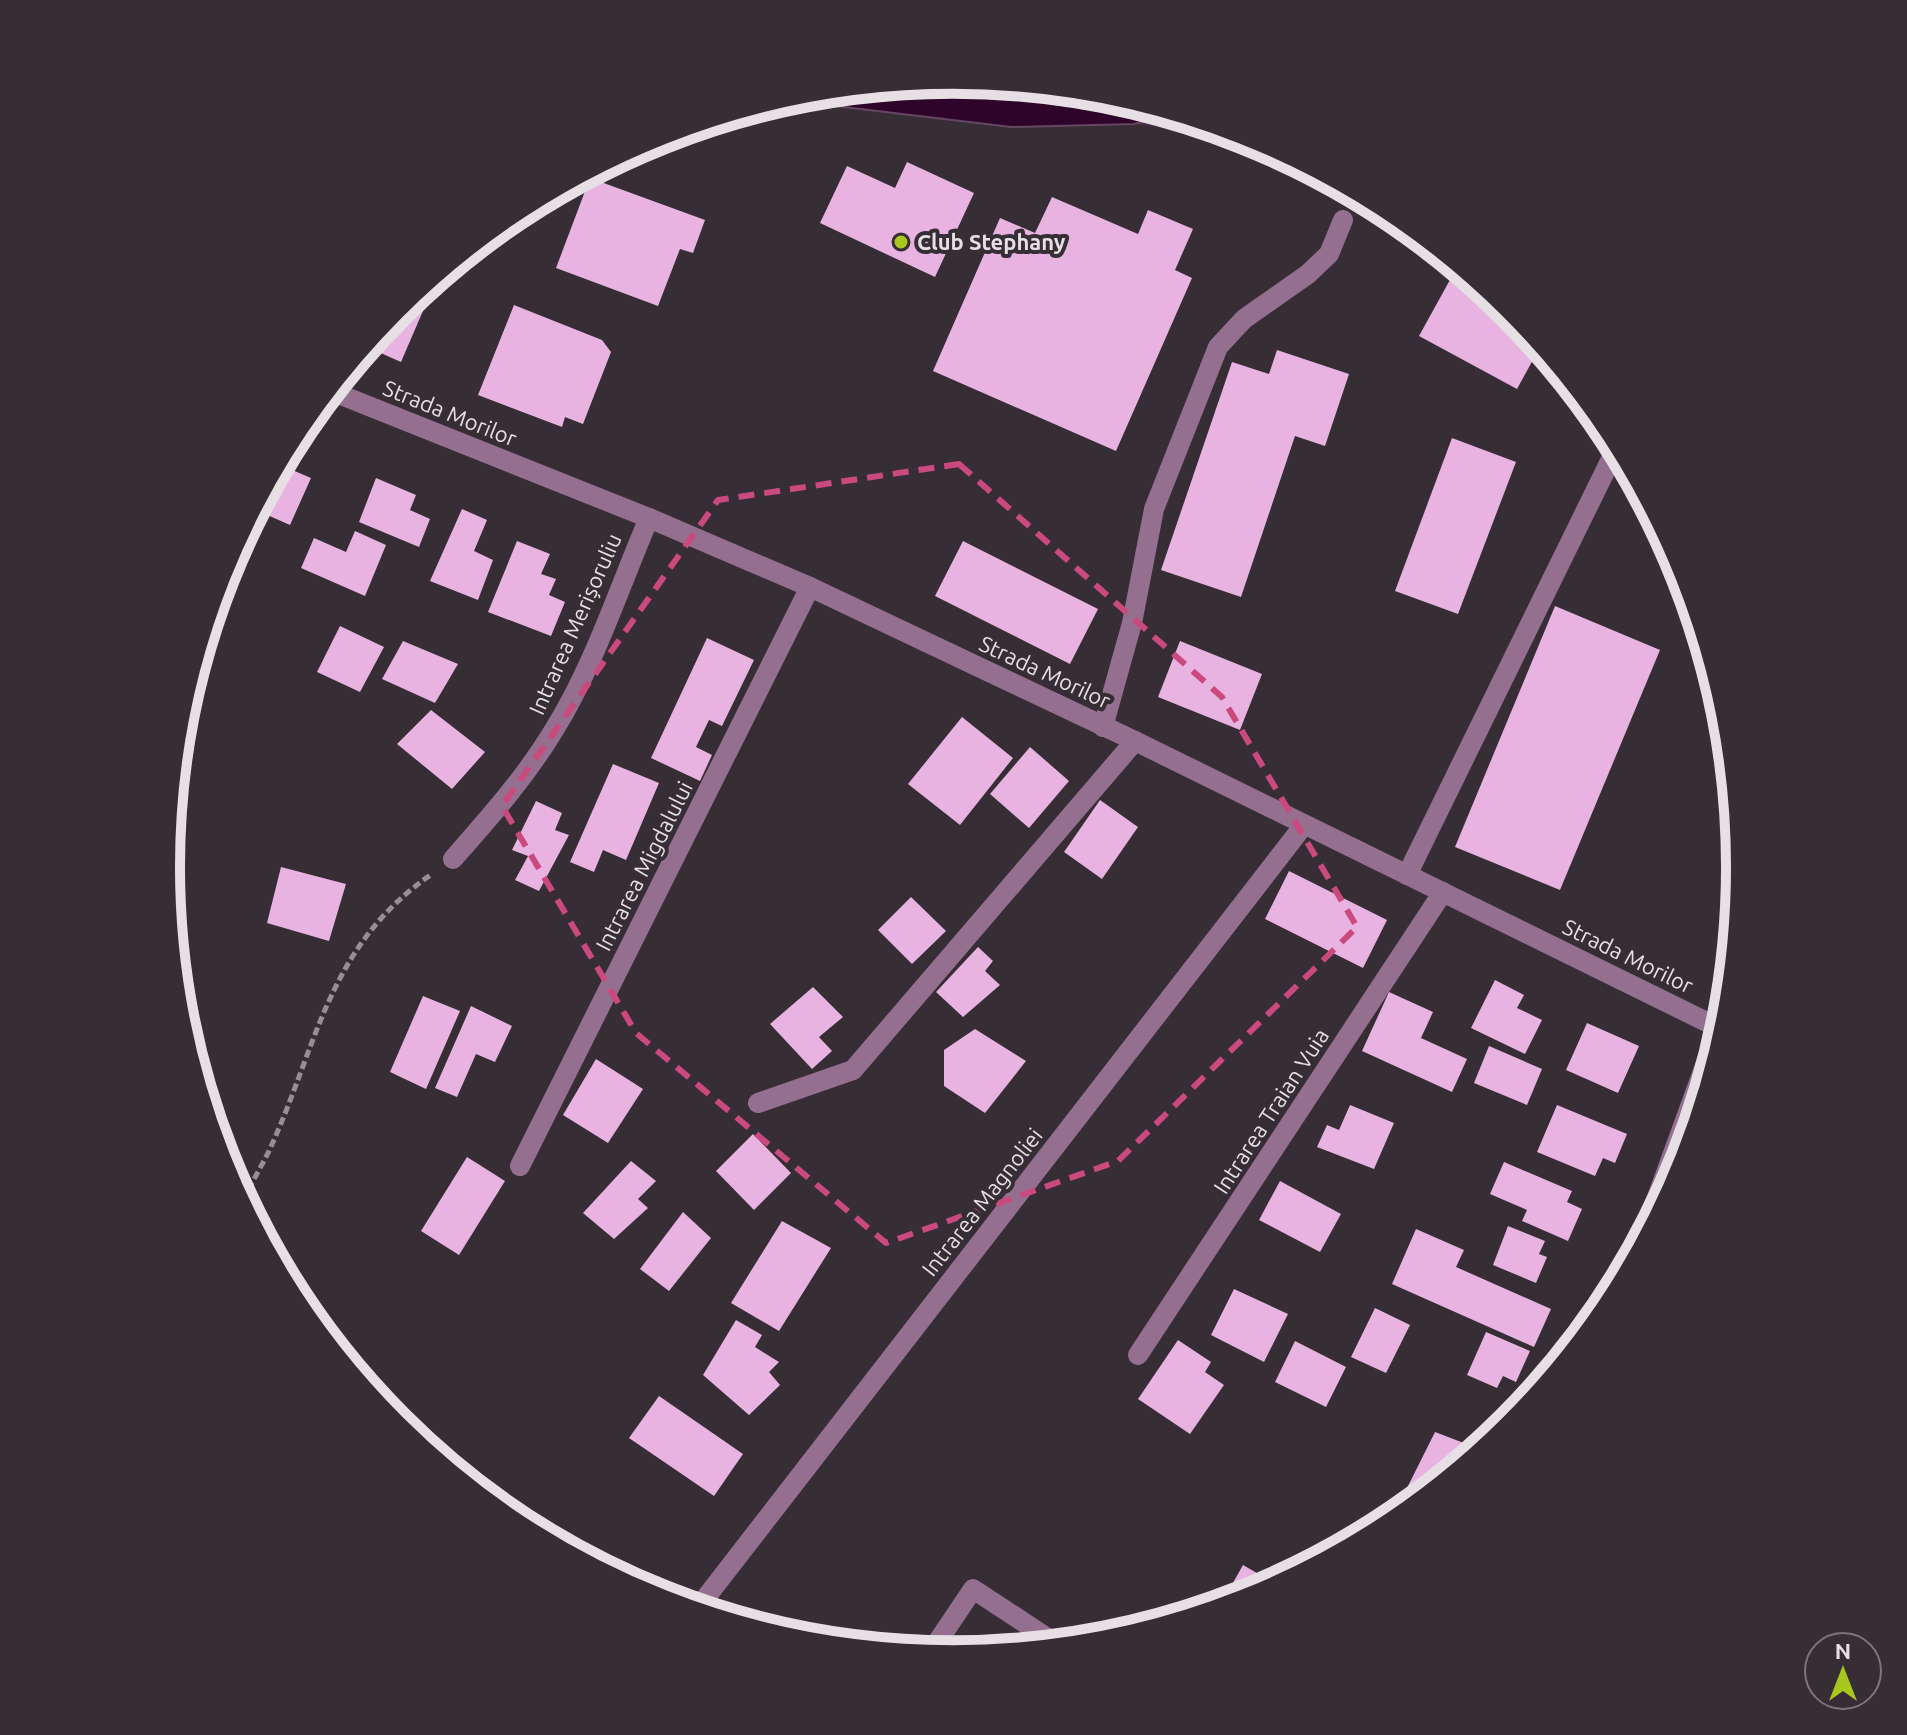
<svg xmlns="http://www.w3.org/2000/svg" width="1907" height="1735" viewBox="0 0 1907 1735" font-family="Ubuntu,sans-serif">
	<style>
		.green { fill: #522c4e }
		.water { fill: #2e042b; stroke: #654663; stroke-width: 2 }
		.building { fill: #e8b3e1 }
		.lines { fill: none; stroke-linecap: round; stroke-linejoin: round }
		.path { stroke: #968e95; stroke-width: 5; stroke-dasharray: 8 4; stroke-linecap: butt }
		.minor { stroke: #946f8f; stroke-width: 20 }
		.marked { fill: none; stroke: #cb4a7e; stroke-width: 6; stroke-dasharray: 16 10; stroke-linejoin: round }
		.poi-dot { fill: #a7c71e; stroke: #362d35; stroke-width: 3 }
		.labels { text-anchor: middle; stroke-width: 8; stroke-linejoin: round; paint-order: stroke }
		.poi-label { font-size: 22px; font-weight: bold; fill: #e6e0e5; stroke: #362d35; text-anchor: start }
		.street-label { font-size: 22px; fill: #e6e0e5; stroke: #362d35 }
		.rim { fill: none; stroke: #e6e0e5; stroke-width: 10 }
	</style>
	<rect width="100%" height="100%" fill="#362d35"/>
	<polygon class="green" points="1169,114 1246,137 1134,124"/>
	<polygon class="water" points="954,80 1108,95 1169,114 1134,124 1011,127 785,100 800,95"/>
	<g class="building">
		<polygon points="907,162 974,193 935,277 820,223 847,166 895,188"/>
		<polygon points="590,178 705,220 693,253 680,249 658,306 556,268"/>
		<polygon points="1052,197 1138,234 1148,210 1193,229 1175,270 1192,278 1116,451 933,371 1000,218 1035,233"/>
		<polygon points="438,276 401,362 367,347 397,310"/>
		<polygon points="1451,278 1511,311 1540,347 1517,389 1419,336"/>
		<polygon points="514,305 602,340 611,352 583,424 565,417 562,427 478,395"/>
		<polygon points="1277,350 1349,374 1325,446 1295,436 1241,597 1161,570 1232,362 1269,374"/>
		<polygon points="1452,438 1516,462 1458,614 1395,591"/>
		<polygon points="285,457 294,461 290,469 311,478 290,525 256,510"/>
		<polygon points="376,478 416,495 410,510 430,519 419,547 359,522"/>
		<polygon points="462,509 487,520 474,551 493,560 478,600 430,581"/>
		<polygon points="355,531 386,545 365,596 301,568 314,538 346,552"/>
		<polygon points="517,541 550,554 541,574 556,579 549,595 565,602 551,636 488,612"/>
		<polygon points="963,541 1098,609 1070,664 935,596"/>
		<polygon points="1555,606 1660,650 1560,890 1455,847"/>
		<polygon points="340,626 384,647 360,692 317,672"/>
		<polygon points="707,638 754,660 722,726 709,720 696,747 712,755 700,781 651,758"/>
		<polygon points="403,641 458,664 435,703 382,679"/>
		<polygon points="1180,641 1262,674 1240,730 1158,697"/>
		<polygon points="431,710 485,752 452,789 397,744"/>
		<polygon points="962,717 1013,758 960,825 908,784"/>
		<polygon points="1030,747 1069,781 1029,828 990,794"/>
		<polygon points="613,764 659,783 626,860 603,850 594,872 570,862"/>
		<polygon points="1100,800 1138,827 1102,879 1064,852"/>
		<polygon points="536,801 562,813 555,830 569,835 539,891 515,880 528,856 512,850"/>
		<polygon points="281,867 346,884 329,941 267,923"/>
		<polygon points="1289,871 1387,920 1363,968 1265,919"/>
		<polygon points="911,897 946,931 912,964 878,930"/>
		<polygon points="978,947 993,961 985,971 1000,985 963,1017 936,992"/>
		<polygon points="1495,980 1524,995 1517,1008 1542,1020 1525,1054 1471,1028"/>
		<polygon points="813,987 843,1017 819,1037 832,1051 812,1069 770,1024"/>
		<polygon points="1389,992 1433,1012 1421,1038 1467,1059 1452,1092 1362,1051"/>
		<polygon points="423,996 460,1011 426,1089 390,1072"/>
		<polygon points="471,1006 512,1026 495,1062 476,1054 457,1097 435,1088"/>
		<polygon points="1587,1023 1639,1046 1618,1093 1566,1070"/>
		<polygon points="975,1029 1026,1061 985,1113 944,1086 944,1050"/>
		<polygon points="1489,1046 1542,1069 1527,1105 1474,1083"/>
		<polygon points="596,1059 643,1089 608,1143 563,1115"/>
		<polygon points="1350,1105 1394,1123 1374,1169 1317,1147 1327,1125 1339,1130"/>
		<polygon points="1557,1105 1627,1134 1615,1163 1603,1158 1595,1176 1537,1152"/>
		<polygon points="753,1134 791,1173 754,1210 716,1171"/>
		<polygon points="467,1157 505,1181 459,1255 421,1231"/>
		<polygon points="631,1161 656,1181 638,1199 648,1208 614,1239 583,1213"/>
		<polygon points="1504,1162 1572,1191 1567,1202 1582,1209 1568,1241 1522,1221 1527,1210 1490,1194"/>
		<polygon points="1280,1181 1341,1214 1320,1252 1259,1220"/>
		<polygon points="683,1212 711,1238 669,1291 640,1269"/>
		<polygon points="782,1221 831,1248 779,1331 731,1303"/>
		<polygon points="1508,1226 1545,1241 1539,1254 1547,1257 1536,1283 1493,1265"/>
		<polygon points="1416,1229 1464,1250 1456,1267 1551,1309 1534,1347 1392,1284"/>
		<polygon points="1234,1289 1288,1314 1264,1362 1211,1335"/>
		<polygon points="1375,1308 1410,1325 1386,1373 1351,1357"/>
		<polygon points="736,1320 762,1335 755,1347 779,1362 769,1372 780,1385 749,1415 703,1375"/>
		<polygon points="1486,1332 1530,1351 1516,1382 1503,1376 1497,1388 1467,1375"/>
		<polygon points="1178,1340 1211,1362 1205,1372 1224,1385 1190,1434 1138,1399"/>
		<polygon points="1295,1341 1346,1367 1326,1407 1275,1382"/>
		<polygon points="659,1396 743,1454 714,1496 629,1438"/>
		<polygon points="1435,1432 1469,1445 1461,1465 1408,1508 1399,1504"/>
		<polygon points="1243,1565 1276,1584 1254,1595 1220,1606"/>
	</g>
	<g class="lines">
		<path class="path" d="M243,1200C251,1184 261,1167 269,1151C318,1045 327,946 432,874"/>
		<g class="minor">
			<polyline points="331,391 649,518 810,587 1135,741 1723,1030"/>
			<polyline points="1103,727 1132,623 1154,509 1218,347 1244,319 1308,274 1329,254 1343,220"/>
			<path d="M453,859C489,818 525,778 554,730C594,666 619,588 649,518"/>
			<polyline points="1407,875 1617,447"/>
			<polyline points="758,1103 853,1070 1135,741"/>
			<polyline points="520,1166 810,587"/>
			<polyline points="1639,1247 1719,1027"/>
			<polyline points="1138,1355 1443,892"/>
			<polyline points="697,1609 1304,825"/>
			<polyline points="930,1653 973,1589 1058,1645"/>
		</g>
	</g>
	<path class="marked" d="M959,464L1222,697L1357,927L1118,1161L886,1243L636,1033L502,806L718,500Z"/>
	<circle class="poi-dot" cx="901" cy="242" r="8"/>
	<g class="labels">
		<g class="poi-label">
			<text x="917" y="250">Club Stephany</text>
		</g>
		<g class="street-label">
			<text transform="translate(450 413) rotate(22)" y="8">Strada Morilor</text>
			<text transform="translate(575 624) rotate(-66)" y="8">Intrarea Merișoruliu</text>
			<text transform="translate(1045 672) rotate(25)" y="8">Strada Morilor</text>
			<text transform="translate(644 866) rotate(-63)" y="8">Intrarea Migdalului</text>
			<text transform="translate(1628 956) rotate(26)" y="8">Strada Morilor</text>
			<text transform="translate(1271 1111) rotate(-57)" y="8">Intrarea Traian Vuia</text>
			<text transform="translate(982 1202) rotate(-52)" y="8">Intrarea Magnoliei</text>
		</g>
	</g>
	<path d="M0 0H1907V1735H0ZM180 867a773 773 0 1 1 1546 0a773 773 0 1 1-1546 0Z" fill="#362d35" fill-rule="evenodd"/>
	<path class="rim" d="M180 867a773 773 0 1 1 1546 0a773 773 0 1 1-1546 0Z"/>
	<g transform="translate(1843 1671)"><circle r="38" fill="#362d35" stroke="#7c757b" stroke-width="2"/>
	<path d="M0-6L14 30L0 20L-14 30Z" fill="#a7c71e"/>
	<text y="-12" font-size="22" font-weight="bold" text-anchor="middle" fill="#e6e0e5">N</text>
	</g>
</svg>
